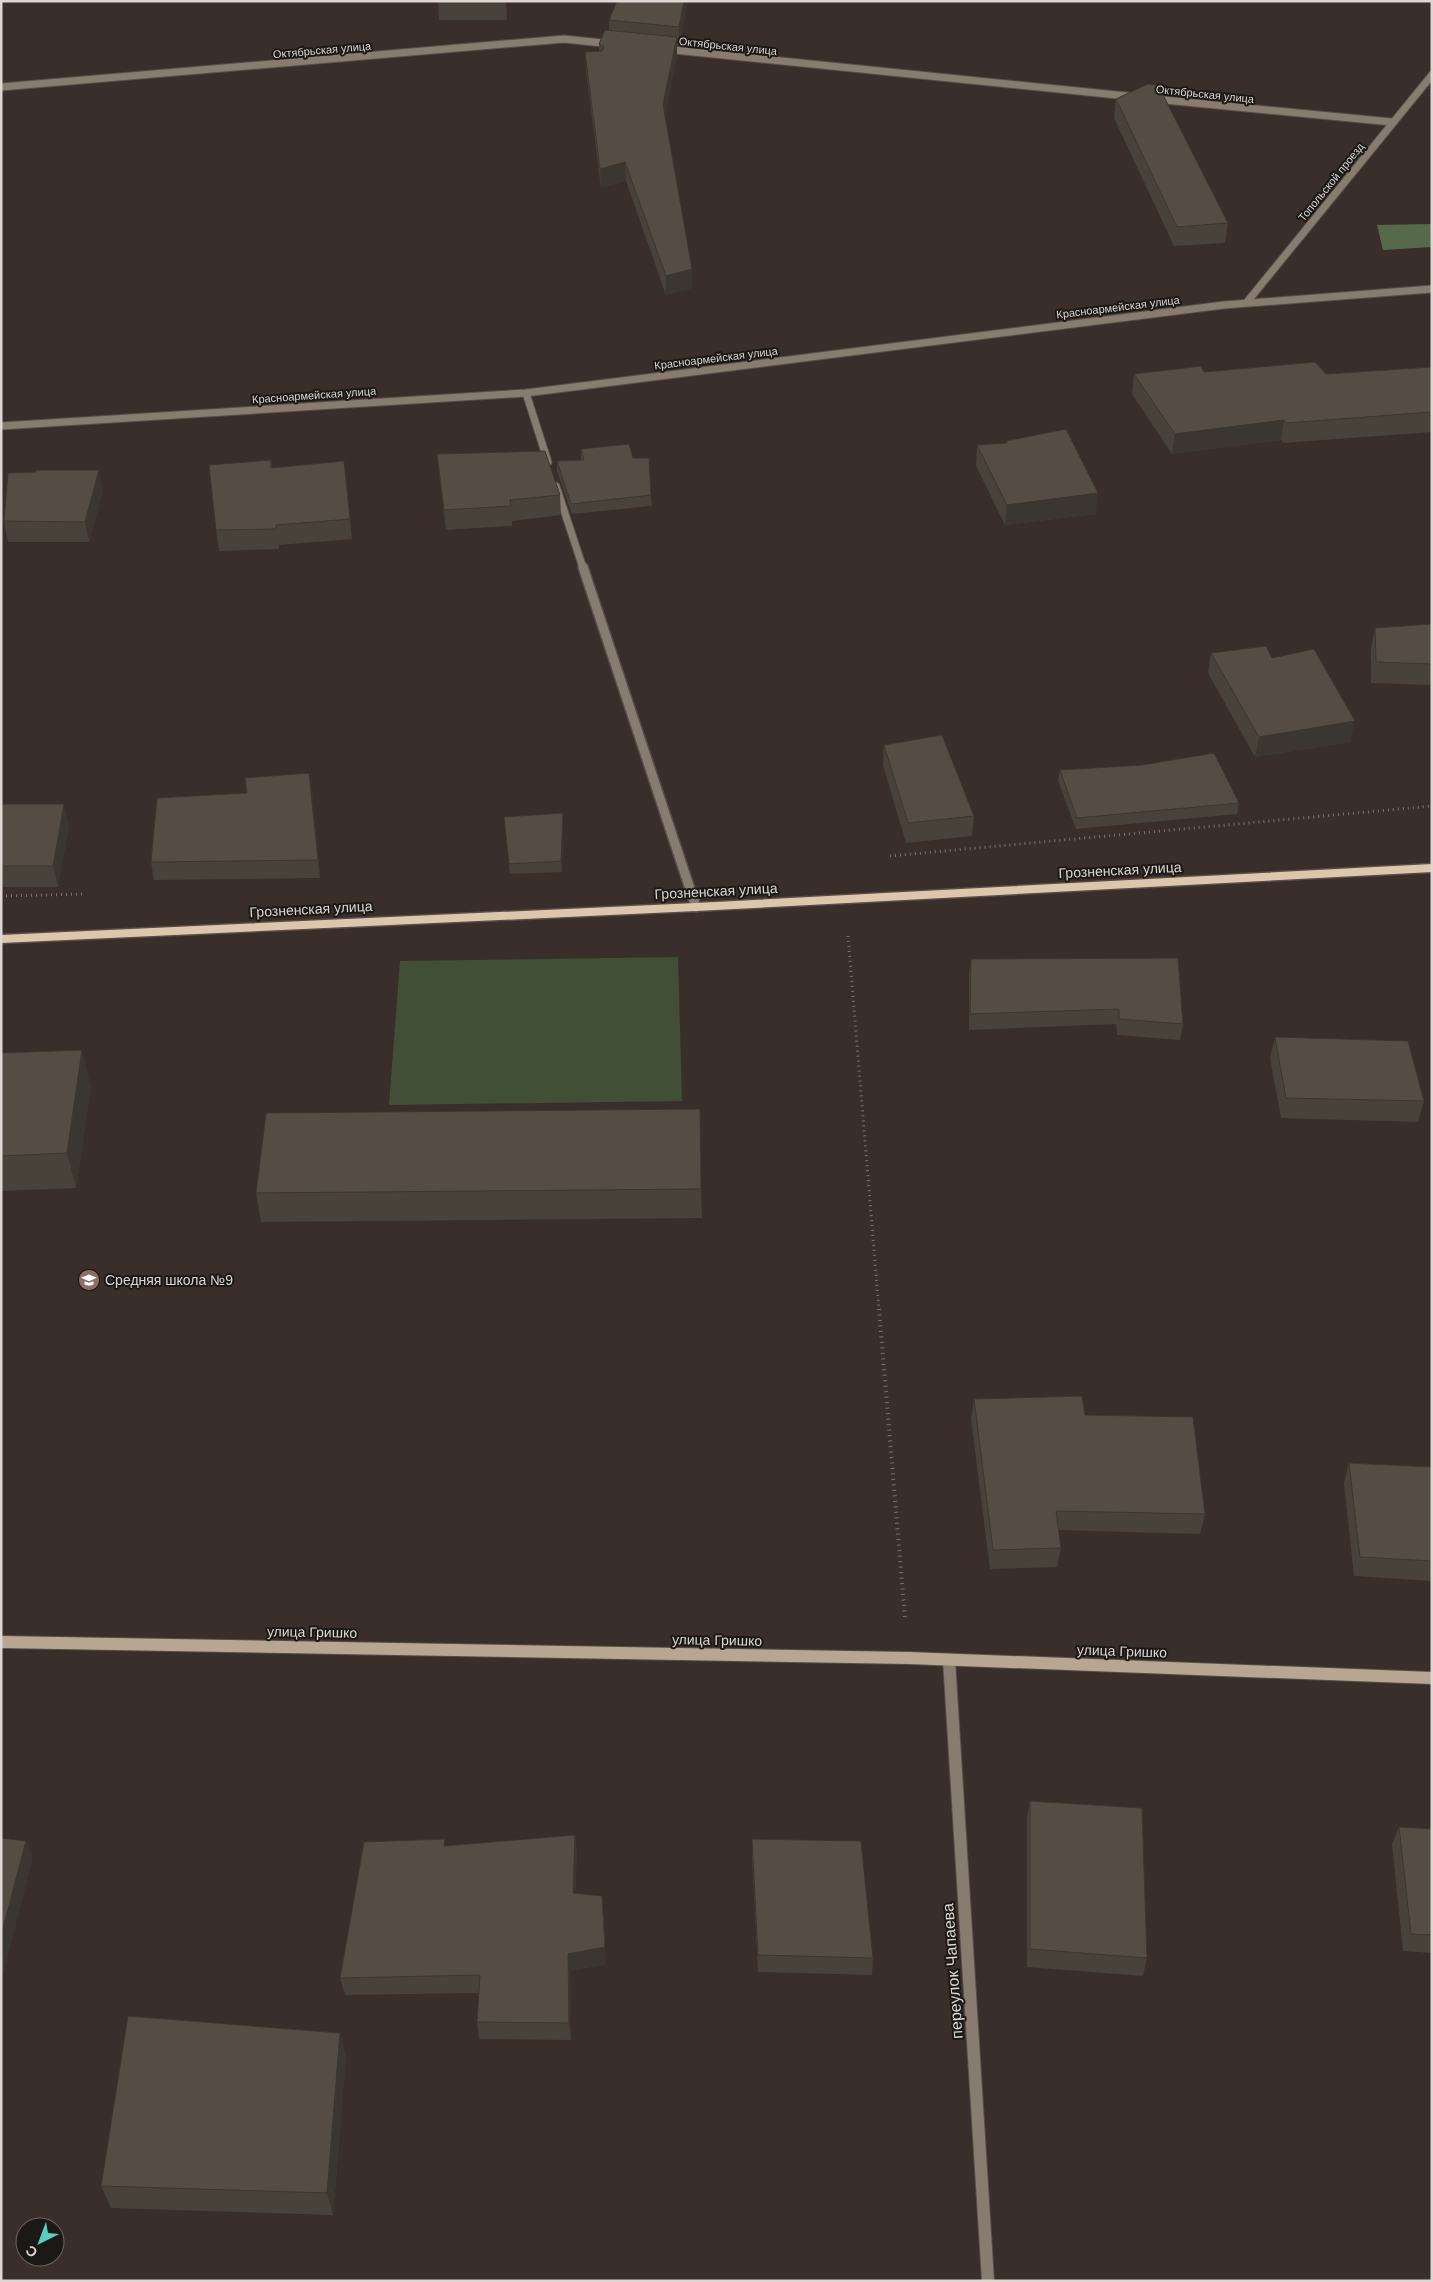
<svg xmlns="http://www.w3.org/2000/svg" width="1433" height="2282" viewBox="0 0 1433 2282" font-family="Arial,sans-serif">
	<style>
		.green { fill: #404f36 }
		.forest { fill: #56694a }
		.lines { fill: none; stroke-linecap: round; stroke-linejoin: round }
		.lane-far2-casing { stroke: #574c48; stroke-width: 9 }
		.lane-far1-casing { stroke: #574c48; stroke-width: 12 }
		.lane-casing { stroke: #574c48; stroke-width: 14 }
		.street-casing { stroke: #574c48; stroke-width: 9 }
		.secondary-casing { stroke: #574c48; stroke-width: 14 }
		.primary-casing { stroke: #574c48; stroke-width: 3 }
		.path-far1 { stroke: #7d7470; stroke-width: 3; stroke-dasharray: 1 4; stroke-linecap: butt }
		.path { stroke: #7d7470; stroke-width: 4; stroke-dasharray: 1 4.5; stroke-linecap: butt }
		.lane-far2 { stroke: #877c6f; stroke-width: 7 }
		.lane-far1 { stroke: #877c6f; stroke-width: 9 }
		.lane { stroke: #877c6f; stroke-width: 12 }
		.street { stroke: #877c6f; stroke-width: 7 }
		.secondary { stroke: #b7a692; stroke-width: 12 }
		.primary { fill: #ddc7ac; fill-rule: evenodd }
		.wall { fill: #49423a }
		.shaded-wall { fill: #3c3630 }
		.building { fill: #554d44; stroke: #3c3630 }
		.labels { text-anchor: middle; stroke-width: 4; stroke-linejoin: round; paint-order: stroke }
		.far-street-label { font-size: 11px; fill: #ddd6d3; stroke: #1c1815 }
		.street-label { font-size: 14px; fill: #ddd6d3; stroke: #1c1815 }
		.poi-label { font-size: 14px; fill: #ddd6d3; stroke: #1c1815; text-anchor: start }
		.near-street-label { font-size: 16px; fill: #ddd6d3; stroke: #1c1815 }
	</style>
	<rect width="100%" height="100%" fill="#392e29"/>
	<polygon class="green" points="678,957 682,1101 389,1105 400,961"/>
	<polygon class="forest" points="1432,224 1432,247 1383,250 1377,225"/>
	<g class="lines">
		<g class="lane-far2-casing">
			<g id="lane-far2">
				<polyline points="526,393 548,462"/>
				<polyline points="556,486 583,568"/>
			</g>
		</g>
		<g class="lane-far1-casing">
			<polyline id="lane-far1" points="583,567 696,907"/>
		</g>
		<g class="lane-casing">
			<polyline id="lane" points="949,1660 988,2281"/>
		</g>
		<g class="street-casing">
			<g id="street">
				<polyline points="664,49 1137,97"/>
				<polyline points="1,87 564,39 612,44"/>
				<polyline points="1154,99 1392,122"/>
				<polyline points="1247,302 1432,75"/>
				<polyline points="1,426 526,393 1224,305 1432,289"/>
			</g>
		</g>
		<g class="secondary-casing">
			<polyline id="secondary" points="1,1642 909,1658 1432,1678"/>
		</g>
		<g class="primary-casing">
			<polygon id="primary" points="1432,864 1432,872 696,911 1,943 1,935 696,903"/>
		</g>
		<g class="path-far1">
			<polyline points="890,856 1432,806"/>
			<polyline points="1,896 86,894"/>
			<polyline points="848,936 879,1310"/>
		</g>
		<polyline class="path" points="879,1309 905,1618"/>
		<use href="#lane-far2" class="lane-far2"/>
		<use href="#lane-far1" class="lane-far1"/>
		<use href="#lane" class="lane"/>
		<use href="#street" class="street"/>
		<use href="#secondary" class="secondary"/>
		<use href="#primary" class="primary"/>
	</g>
	<g class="wall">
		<polygon points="438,1 506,1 507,20 439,20"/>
		<polygon points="617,1 688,1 679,45 677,45 677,56 665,115 692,269 692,288 666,295 626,181 601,188 586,70 585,52 599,51 599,44 609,30 609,20"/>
		<polygon points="1116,99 1228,223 1225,243 1174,246 1114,118"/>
		<polygon points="1432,367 1432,432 1283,443 1281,440 1172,454 1132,394 1134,374 1204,372 1326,374"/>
		<polygon points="1006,441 1096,514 1005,525 976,466 977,445 1006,443"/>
		<polygon points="581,449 633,458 651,495 652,506 572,514 557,471 557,461 581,460"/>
		<polygon points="437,454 560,495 561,515 512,521 512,526 446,530 439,474"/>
		<polygon points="271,460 272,468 344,461 352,539 279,545 279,549 219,551 216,530"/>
		<polygon points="103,490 89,542 8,542 4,521"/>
		<polygon points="1432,624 1432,685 1371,683 1371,648 1375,628"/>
		<polygon points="1211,653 1272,658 1350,742 1255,757 1208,673"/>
		<polygon points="884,745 974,816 972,836 906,843 883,765"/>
		<polygon points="1060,770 1239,803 1237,814 1076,829 1058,781"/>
		<polygon points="312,791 320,878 154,880 151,862"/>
		<polygon points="1,804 69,825 58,887 1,887"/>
		<polygon points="504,817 563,824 562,872 510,874"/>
		<polygon points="971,959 1183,1024 1180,1040 1117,1035 1116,1024 969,1030 969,974"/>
		<polygon points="1275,1037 1424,1101 1418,1122 1281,1118 1270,1058"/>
		<polygon points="1,1053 91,1086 76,1188 1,1191"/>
		<polygon points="701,1189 702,1218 261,1222 256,1193"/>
		<polygon points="974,1399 1085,1415 1205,1514 1200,1534 1058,1530 1061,1548 1057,1567 990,1569 971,1419"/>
		<polygon points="1349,1463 1432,1467 1432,1581 1354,1576 1344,1483"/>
		<polygon points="1030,1801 1147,1958 1143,1976 1027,1967 1027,1819"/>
		<polygon points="1399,1827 1432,1829 1432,1953 1403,1951 1392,1844"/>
		<polygon points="575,1835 577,1853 575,1893 606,1964 570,1971 571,2040 479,2039 477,2022 479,1993 345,1995 340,1978 446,1846"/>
		<polygon points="752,1839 873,1958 872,1975 758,1972 752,1857"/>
		<polygon points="340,2033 346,2057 333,2215 111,2208 101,2186"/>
	</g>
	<g class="shaded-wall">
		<polygon points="684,1 688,1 679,45 679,27"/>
		<polygon points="677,37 677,56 664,123 663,104"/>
		<polygon points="625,162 626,181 601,188 600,169"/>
		<polygon points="692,269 692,288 666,295 666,276"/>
		<polygon points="1284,420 1281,440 1172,454 1175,434"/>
		<polygon points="344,461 347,481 352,539 350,519"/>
		<polygon points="99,470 103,490 89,542 85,522"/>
		<polygon points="1098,493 1096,514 1005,525 1007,505"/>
		<polygon points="1355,721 1350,742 1255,757 1259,737"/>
		<polygon points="309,773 312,791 320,878 318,860"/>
		<polygon points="64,804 69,825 58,887 53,866"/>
		<polygon points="563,813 563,824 562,872 561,861"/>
		<polygon points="82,1050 91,1086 76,1188 67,1153"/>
		<polygon points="575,1835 577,1853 574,1910 573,1893"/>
		<polygon points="26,1841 33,1858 1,1983 1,1936"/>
		<polygon points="602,1896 606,1964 570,1971 571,2040 569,2023 568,1954"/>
		<polygon points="340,2033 346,2057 333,2215 327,2193"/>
	</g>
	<g class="building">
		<rect x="438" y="1" width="68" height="2"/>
		<polygon points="617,1 684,1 679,27 609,20"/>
		<polygon points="605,30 677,37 663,104 692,269 666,276 625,162 600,169 585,52 602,51 604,46 599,44"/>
		<polygon points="1148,84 1158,85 1228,223 1177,227 1116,99"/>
		<polygon points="1315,362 1326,374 1432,367 1432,412 1286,423 1284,420 1175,434 1134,374 1201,366 1204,372"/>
		<polygon points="1066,429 1098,493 1007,505 977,445 1007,443 1006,441"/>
		<polygon points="629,444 633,458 649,458 651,495 571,504 557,461 584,460 581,449"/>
		<polygon points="545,451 560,495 510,500 511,506 444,510 437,454"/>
		<polygon points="271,460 271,468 344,461 350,519 276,525 276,529 216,530 209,465"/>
		<polygon points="36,470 99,470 85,522 4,521 8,473 36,472"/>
		<polygon points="1432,624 1432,664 1376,662 1375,628"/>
		<polygon points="1266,646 1272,658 1314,649 1355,721 1259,737 1211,653"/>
		<polygon points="942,735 974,816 908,823 884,745"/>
		<polygon points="1214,753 1239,803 1077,818 1060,770 1142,765"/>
		<polygon points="309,773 318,860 151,862 157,798 247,793 245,778"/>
		<polygon points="1,804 64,804 53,866 1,866"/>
		<polygon points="563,813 561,861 509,864 504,817"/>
		<polygon points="1178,958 1183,1024 1119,1019 1119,1009 970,1014 971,959"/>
		<polygon points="1275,1037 1408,1041 1424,1101 1286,1098"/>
		<polygon points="82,1050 67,1153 1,1156 1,1053"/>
		<polygon points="700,1109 701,1189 256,1193 266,1113"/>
		<polygon points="1082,1396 1085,1415 1193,1417 1205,1514 1056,1511 1061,1548 993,1550 974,1399"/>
		<polygon points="1349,1463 1432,1467 1432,1561 1360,1557"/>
		<polygon points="1030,1801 1142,1808 1147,1958 1030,1949"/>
		<polygon points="1399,1827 1432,1829 1432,1935 1411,1934"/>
		<polygon points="575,1835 573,1893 602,1896 605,1947 568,1954 569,2023 477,2022 480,1975 340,1978 364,1842 445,1839 444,1846"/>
		<polygon points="1,1838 26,1841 1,1936"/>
		<polygon points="752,1839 861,1841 873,1958 758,1955"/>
		<polygon points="128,2016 340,2033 327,2193 101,2186"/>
	</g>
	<defs>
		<g id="school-disc" transform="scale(1.125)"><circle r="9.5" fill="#8d6e63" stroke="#1c1815"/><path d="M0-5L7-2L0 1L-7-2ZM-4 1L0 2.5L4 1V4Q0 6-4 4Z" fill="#fff"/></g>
	</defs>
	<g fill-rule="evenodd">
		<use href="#school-disc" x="89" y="1280"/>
	</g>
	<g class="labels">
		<g class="far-street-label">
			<text transform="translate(728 46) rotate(6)" y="4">Октябрьская улица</text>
			<text transform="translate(322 50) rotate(-5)" y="4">Октябрьская улица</text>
			<text transform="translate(1205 94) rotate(6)" y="4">Октябрьская улица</text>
			<text transform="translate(1331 182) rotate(-51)" y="4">Топольской проезд</text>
			<text transform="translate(1118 307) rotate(-7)" y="4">Красноармейская улица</text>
			<text transform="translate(716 358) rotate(-7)" y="4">Красноармейская улица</text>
			<text transform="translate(314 395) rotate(-4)" y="4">Красноармейская улица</text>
		</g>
		<g class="street-label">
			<text transform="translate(1120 870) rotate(-3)" y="5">Грозненская улица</text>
			<text transform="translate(716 891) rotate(-3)" y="5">Грозненская улица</text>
			<text transform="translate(311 909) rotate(-3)" y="5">Грозненская улица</text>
			<text transform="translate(312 1632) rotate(1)" y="5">улица Гришко</text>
			<text transform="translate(717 1640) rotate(1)" y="5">улица Гришко</text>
			<text transform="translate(1122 1651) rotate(2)" y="5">улица Гришко</text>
		</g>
		<g class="poi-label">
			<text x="105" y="1285">Средняя школа №9</text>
		</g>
		<g class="near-street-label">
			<text transform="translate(952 1971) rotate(-94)" y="6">переулок Чапаева</text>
		</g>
	</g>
	<rect width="1433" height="2282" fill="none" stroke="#ddd6d3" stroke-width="5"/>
	<g transform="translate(40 2242) rotate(222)"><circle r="24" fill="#1c1815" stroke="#696461"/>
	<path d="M0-4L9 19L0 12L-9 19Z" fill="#58cec0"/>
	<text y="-8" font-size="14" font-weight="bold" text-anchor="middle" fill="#ddd6d3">С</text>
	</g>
</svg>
